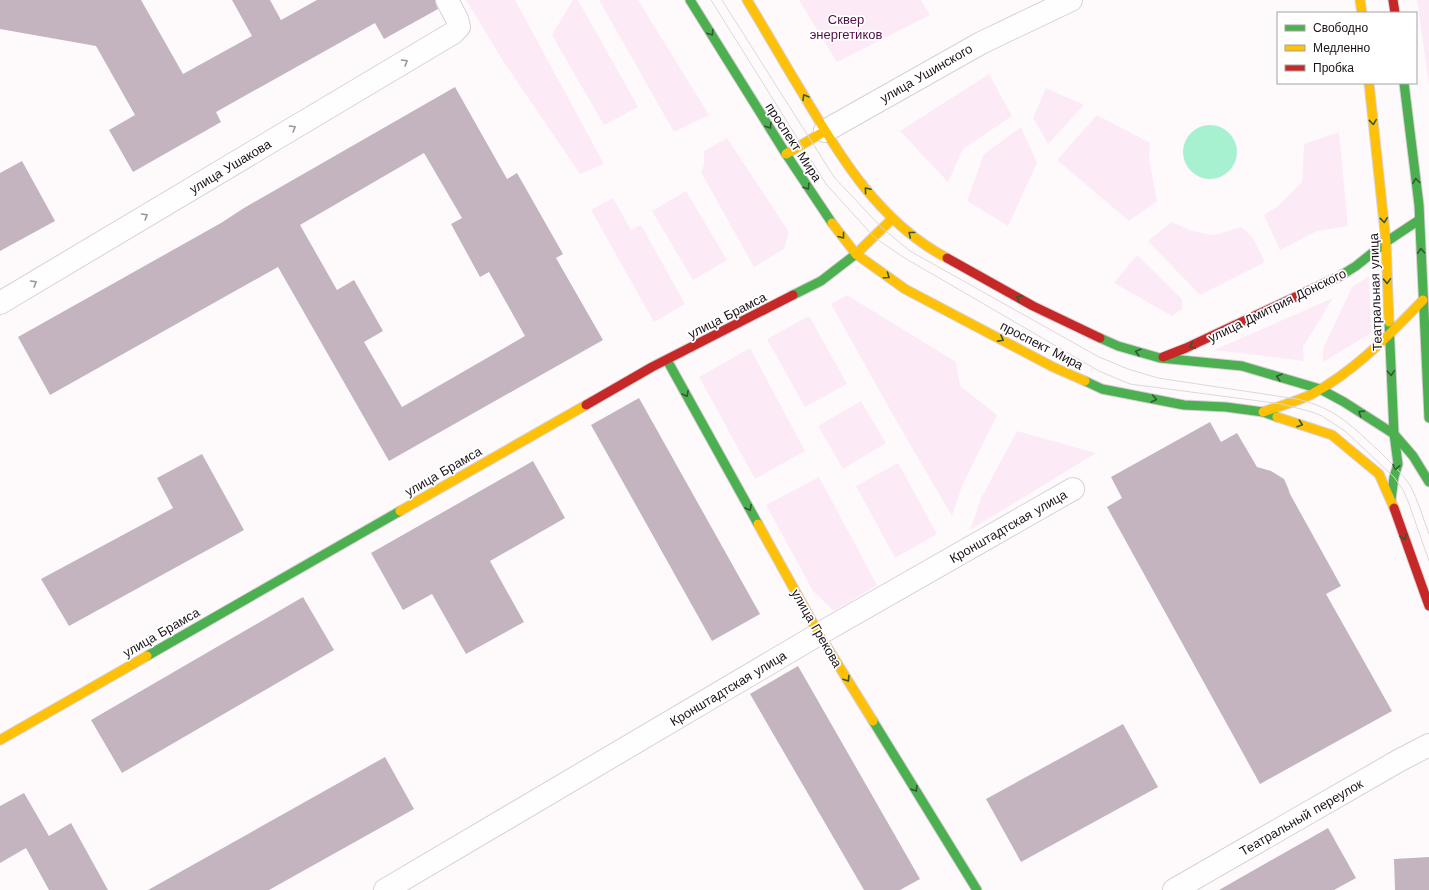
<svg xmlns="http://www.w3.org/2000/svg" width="1429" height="890" viewBox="0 0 1429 890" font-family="'Work Sans',sans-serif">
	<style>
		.green { fill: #fcebf6 }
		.water { fill: #a7f1d1 }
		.building { fill: #c3b4c0; fill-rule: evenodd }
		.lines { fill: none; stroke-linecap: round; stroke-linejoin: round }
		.street-casing { stroke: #d8d1d6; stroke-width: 24 }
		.fast-casing { stroke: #d8d1d6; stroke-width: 11 }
		.slow-casing { stroke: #d8d1d6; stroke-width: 11 }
		.jam-casing { stroke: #d8d1d6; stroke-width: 11 }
		.street { stroke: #fffeff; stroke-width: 22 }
		.fast { stroke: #4caf50; stroke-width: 9 }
		.slow { stroke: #ffc107; stroke-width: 9 }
		.jam { stroke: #c62828; stroke-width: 9 }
		.tram { stroke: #dad9da; stroke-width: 1 }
		.oneway { stroke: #325932 }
		.oneway2 { stroke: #999498 }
		.labels { text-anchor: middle; stroke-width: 3.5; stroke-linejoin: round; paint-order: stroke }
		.park-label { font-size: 13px; fill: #520e47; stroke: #fff }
		.street-label { font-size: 13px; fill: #1c131a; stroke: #fff }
	</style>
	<rect width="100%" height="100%" fill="#fefafc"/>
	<g class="green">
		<polygon points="466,0 515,0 604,164 580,174 503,61"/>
		<polygon points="573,0 578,0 638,107 604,125 552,35"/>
		<polygon points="599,0 638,0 709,115 674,132"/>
		<polygon points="799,0 921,0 930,15 837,62"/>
		<polygon points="1417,0 1429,0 1429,86"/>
		<polygon points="989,74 1012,116 963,149 948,182 900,131"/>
		<polygon points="1046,88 1084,105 1048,144 1033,118"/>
		<polygon points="1097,115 1150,143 1149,159 1157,201 1129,221 1057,160"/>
		<polygon points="1021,127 1037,163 1008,226 967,201 984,154"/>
		<polygon points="1339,132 1348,226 1317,231 1280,250 1264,215 1278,206 1302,182 1304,144"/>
		<polygon points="727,138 789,232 784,249 754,267 701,172 704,164 704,151"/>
		<polygon points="686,191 727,260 693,280 652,211"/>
		<polygon points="613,198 631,230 641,225 685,304 654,322 591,210"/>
		<polygon points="1172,222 1192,231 1214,235 1241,227 1253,238 1265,262 1200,295 1148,241"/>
		<polygon points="1137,255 1182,299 1182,309 1172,316 1114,283"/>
		<polygon points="1369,276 1371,333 1323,362 1323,349 1352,287"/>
		<polygon points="847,295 956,362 960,386 997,415 962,486 952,516 897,422 831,304"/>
		<polygon points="1333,298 1303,347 1304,361 1214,350"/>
		<polygon points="809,316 847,384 805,407 767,339"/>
		<polygon points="750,348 805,451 755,479 699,377"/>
		<polygon points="861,401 886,443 843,469 818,426"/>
		<polygon points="1017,431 1096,453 970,530 981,498"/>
		<polygon points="898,463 937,534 895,558 856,486"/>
		<polygon points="819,477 877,585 834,611 813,591 766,505"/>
	</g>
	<circle class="water" cx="1210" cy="152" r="27"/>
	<g class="building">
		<polygon points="0,0 141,0 183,74 252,36 232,0 270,0 281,20 317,0 435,0 438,9 384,39 375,23 216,112 221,122 133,172 109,130 135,115 96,46 0,29"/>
		<path d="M455,87L507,179L517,173L563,254L556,258L603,340L389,461L278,267L50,395L18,337L221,223L244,208ZM424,153L462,218L451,224L480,277L489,272L525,336L402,407L364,342L383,331L354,280L337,290L300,225Z"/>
		<polygon points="22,161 55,221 0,251 0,173"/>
		<polygon points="639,398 760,614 712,641 591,425"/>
		<polygon points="1210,422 1221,442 1237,433 1257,467 1271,471 1284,479 1288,488 1290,494 1341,586 1326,594 1392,711 1260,784 1107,507 1122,498 1111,477"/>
		<polygon points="202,454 244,530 69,626 41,579 173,508 157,478"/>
		<polygon points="533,461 565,518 490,561 524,622 466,654 432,594 403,610 371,553"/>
		<polygon points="303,597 334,650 122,773 91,720"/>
		<polygon points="798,666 920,879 900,890 864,890 750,694"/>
		<polygon points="1123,724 1158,787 1021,862 986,799"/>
		<polygon points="385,757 414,809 269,890 148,890"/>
		<polygon points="24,793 49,836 71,823 108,890 49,890 26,848 0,863 0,806"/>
		<polygon points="1328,828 1356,878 1334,890 1219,890"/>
		<polygon points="1429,857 1429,890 1395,890 1394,859"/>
	</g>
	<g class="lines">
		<g class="street-casing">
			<g id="street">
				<polyline points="825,131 981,43 1071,0"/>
				<polyline points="0,303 453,33 459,27 457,19 447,0"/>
				<polyline points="385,890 819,634 1073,489"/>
				<polyline points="1174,890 1400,760 1429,745"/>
			</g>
		</g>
		<g class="fast-casing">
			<g id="fast">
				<polyline points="690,0 786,154 832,223"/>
				<polyline points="1404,83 1419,205 1429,418"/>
				<polyline points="1340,276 1356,266 1386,242 1419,220"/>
				<polyline points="793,295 821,281 856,254"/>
				<polyline points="1389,322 1394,434 1398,464 1394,477 1391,500"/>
				<polyline points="1100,338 1118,346 1160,358 1242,366 1320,389 1344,402 1394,434 1413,456 1429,482"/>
				<polyline points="667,360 758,524"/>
				<polyline points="1085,381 1102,389 1184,405 1226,407 1263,412 1277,417"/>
				<polyline points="147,656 400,511"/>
				<polyline points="873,721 977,890"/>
			</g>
		</g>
		<g class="slow-casing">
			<g id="slow">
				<path d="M747,0C766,31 784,63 803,94C840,157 880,223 947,258"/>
				<polyline points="1360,0 1362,13"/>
				<polyline points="1369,83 1386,242 1389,322"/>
				<polyline points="786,154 825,131"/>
				<polyline points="832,223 856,254 905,289 1053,367 1085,381"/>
				<polyline points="856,254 892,219"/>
				<path d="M1263,412C1279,406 1296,402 1312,394C1355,371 1389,335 1423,300"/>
				<polyline points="1277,417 1332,435 1379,474 1394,508"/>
				<polyline points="400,511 586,405"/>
				<polyline points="758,524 819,634 873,721"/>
				<polyline points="0,740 147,656"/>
			</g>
		</g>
		<g class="jam-casing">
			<g id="jam">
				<polyline points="1393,0 1395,13"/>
				<polyline points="947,258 1033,306 1100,338"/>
				<polyline points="1163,357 1186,348 1340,276"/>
				<polyline points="586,405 652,367 793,295"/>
				<polyline points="1394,508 1429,606"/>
			</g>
		</g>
		<use href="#street" class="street"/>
		<use href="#fast" class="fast"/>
		<use href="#slow" class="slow"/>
		<use href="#jam" class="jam"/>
		<g class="tram">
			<polyline points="711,0 826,184 874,237 903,257 1099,371 1130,384 1282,404 1312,412 1322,416 1345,431 1394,477 1403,490 1408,501 1429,561"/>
			<path d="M722,0L834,177L882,228L910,251L1099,357L1128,369L1158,378L1297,399C1336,408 1353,427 1381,453C1391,463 1402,473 1410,485C1418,500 1423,518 1429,534"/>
		</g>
	</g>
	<defs><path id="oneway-chevron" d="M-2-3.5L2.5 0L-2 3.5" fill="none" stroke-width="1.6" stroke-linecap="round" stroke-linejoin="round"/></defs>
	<g class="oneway">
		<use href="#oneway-chevron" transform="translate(711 33) rotate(58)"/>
		<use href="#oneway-chevron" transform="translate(805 97) rotate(-121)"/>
		<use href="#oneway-chevron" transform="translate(1373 122) rotate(84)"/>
		<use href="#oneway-chevron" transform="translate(769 126) rotate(58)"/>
		<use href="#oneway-chevron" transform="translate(1416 181) rotate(-97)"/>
		<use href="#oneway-chevron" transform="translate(807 187) rotate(57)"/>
		<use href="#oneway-chevron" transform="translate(867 190) rotate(-130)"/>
		<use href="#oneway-chevron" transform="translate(1384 220) rotate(84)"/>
		<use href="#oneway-chevron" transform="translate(911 234) rotate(-141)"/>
		<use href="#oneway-chevron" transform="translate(842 236) rotate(52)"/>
		<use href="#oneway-chevron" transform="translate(1421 251) rotate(-93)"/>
		<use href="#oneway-chevron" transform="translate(887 276) rotate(35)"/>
		<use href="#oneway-chevron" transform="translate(1387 281) rotate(88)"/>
		<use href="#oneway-chevron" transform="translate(1019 298) rotate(-150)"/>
		<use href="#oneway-chevron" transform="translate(1001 339) rotate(28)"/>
		<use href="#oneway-chevron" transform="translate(1192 346) rotate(155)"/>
		<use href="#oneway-chevron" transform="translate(1138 352) rotate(-163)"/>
		<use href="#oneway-chevron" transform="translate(1391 373) rotate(87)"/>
		<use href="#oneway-chevron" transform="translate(1279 377) rotate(-164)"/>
		<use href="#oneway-chevron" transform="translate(686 394) rotate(61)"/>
		<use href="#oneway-chevron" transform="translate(1154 399) rotate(11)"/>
		<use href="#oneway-chevron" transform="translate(1361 413) rotate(-147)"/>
		<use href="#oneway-chevron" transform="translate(1300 424) rotate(18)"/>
		<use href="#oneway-chevron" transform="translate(1396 467) rotate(101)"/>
		<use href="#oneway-chevron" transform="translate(749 508) rotate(61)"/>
		<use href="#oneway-chevron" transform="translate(1404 537) rotate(70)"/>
		<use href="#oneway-chevron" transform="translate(847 679) rotate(58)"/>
		<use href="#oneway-chevron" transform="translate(915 789) rotate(58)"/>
	</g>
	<g class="oneway2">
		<use href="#oneway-chevron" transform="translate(405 62) rotate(-31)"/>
		<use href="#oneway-chevron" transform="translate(293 128) rotate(-31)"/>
		<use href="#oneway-chevron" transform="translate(145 216) rotate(-31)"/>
		<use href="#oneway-chevron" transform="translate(34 283) rotate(-31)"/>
	</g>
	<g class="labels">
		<g class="park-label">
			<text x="846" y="24">Сквер<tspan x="846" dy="15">энергетиков</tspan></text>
		</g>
		<g class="street-label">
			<text transform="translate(926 73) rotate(-30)" y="5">улица Ушинского</text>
			<text transform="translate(794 142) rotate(57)" y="5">проспект Мира</text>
			<text transform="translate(230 166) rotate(-31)" y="5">улица Ушакова</text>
			<text transform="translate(1375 292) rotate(-92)" y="5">Театральная улица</text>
			<text transform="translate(1277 305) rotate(-26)" y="5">улица Дмитрия Донского</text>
			<text transform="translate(727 315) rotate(-27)" y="5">улица Брамса</text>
			<text transform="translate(1042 345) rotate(27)" y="5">проспект Мира</text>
			<text transform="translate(443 471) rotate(-30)" y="5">улица Брамса</text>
			<text transform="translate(1008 526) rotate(-30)" y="5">Кронштадтская улица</text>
			<text transform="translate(817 628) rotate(60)" y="5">улица Грекова</text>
			<text transform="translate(161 632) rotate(-30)" y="5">улица Брамса</text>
			<text transform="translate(728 688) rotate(-31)" y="5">Кронштадтская улица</text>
			<text transform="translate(1301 817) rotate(-30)" y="5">Театральный переулок</text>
		</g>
	</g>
	<rect x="1277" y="12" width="140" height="72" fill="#ffffff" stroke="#a4a1a3"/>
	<rect x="1285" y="25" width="20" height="6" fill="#4caf50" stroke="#a4a1a3"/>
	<text x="1313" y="32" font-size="12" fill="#1c131a">Свободно</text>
	<rect x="1285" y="45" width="20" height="6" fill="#ffc107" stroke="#a4a1a3"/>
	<text x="1313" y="52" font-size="12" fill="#1c131a">Медленно</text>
	<rect x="1285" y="65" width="20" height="6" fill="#c62828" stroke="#a4a1a3"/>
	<text x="1313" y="72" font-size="12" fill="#1c131a">Пробка</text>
</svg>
